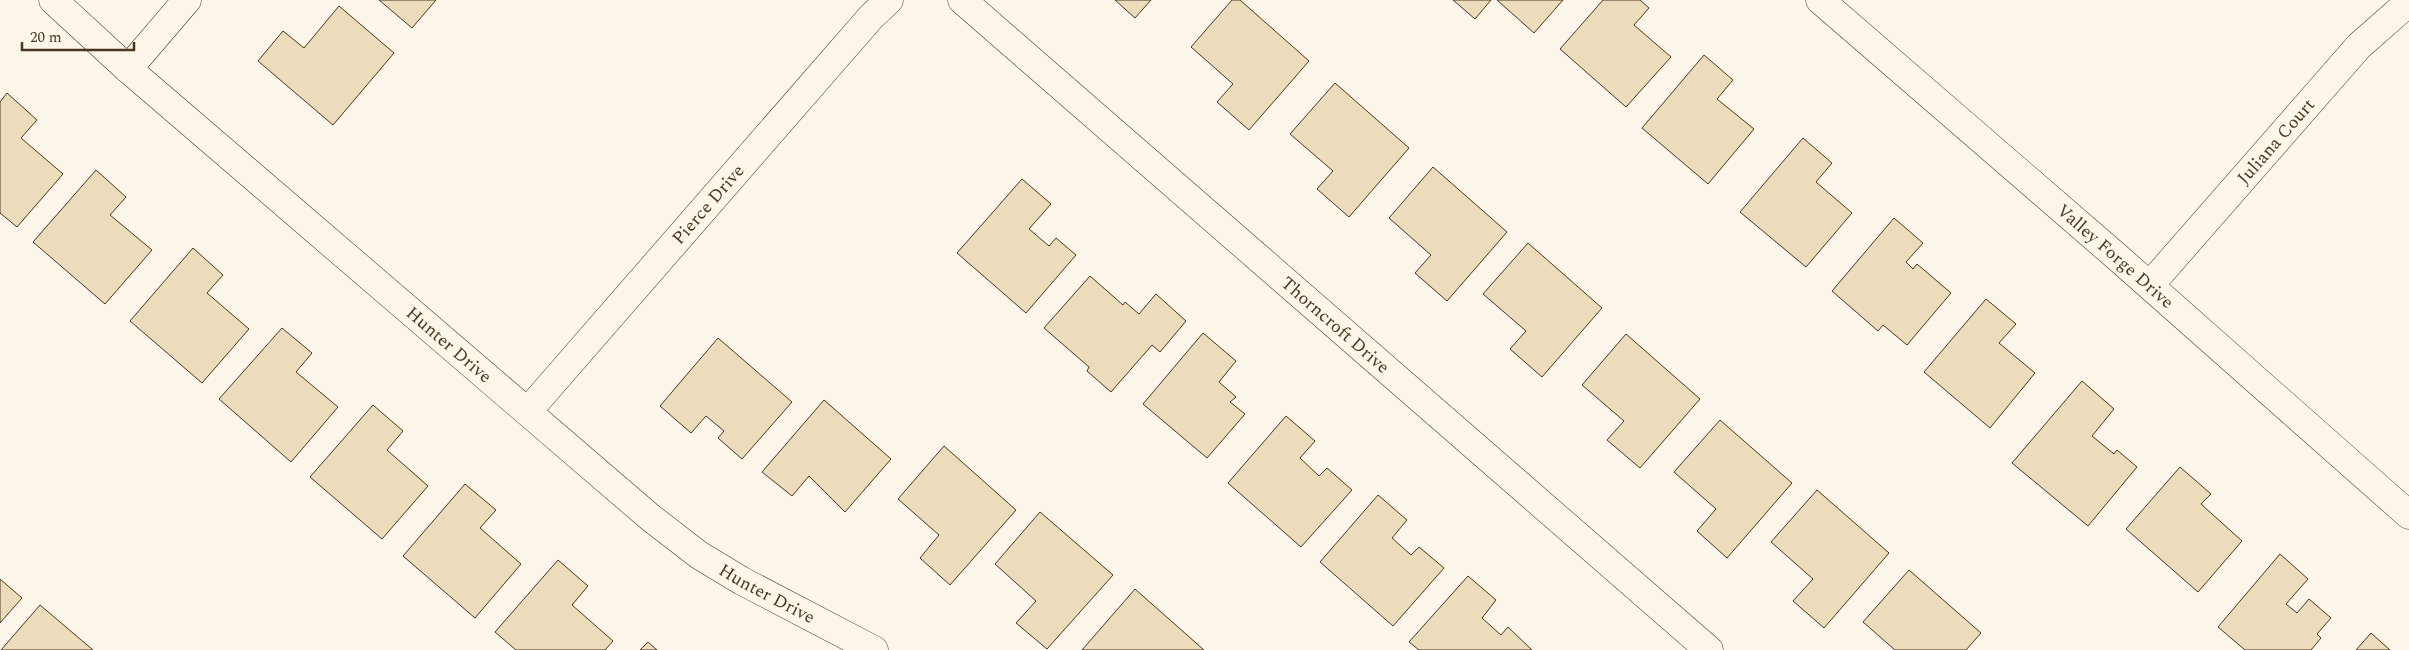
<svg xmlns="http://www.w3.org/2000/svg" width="2409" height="650" viewBox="0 0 2409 650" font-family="Spectral,serif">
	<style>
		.building { fill: #ecdcbc; stroke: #4a3520 }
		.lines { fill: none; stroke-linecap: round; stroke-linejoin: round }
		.street-casing { stroke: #4a3520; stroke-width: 29 }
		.street { stroke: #fbf6e9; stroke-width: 28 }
		.labels { text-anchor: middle; stroke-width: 4; stroke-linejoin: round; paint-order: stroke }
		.street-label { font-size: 18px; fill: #4a3520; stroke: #fbf6e9 }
	</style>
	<rect width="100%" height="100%" fill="#fbf6e9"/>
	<g class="building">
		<polygon points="379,0 436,0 412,28"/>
		<polygon points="1115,0 1151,0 1135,18"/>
		<polygon points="1232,0 1240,0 1309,61 1249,130 1217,102 1233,84 1191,47"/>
		<polygon points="1453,0 1491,0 1475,19"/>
		<polygon points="1497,0 1563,0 1534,33"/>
		<polygon points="1603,0 1640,0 1649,8 1634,25 1671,57 1626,107 1560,49"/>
		<polygon points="339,6 394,53 333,125 258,61 283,31 304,48"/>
		<polygon points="1704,55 1733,80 1717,99 1754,129 1708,184 1642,128"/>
		<polygon points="1335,83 1409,148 1349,217 1317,189 1333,171 1290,134"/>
		<polygon points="7,93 37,120 21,138 63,174 17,227 0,213 0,102"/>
		<polygon points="1803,138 1832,163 1816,182 1852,213 1806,267 1740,212"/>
		<polygon points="1433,167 1507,232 1447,301 1415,273 1431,255 1389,218"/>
		<polygon points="96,170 126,197 110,215 152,250 105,304 33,242"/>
		<polygon points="1022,179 1051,204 1029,229 1049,246 1056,238 1076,255 1026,313 957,253"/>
		<polygon points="1894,218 1923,243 1906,262 1913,269 1917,264 1951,293 1907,345 1883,325 1878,331 1832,291"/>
		<polygon points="1528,243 1602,308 1542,377 1510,349 1526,331 1483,294"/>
		<polygon points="193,248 223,275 207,293 249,329 202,383 130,321"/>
		<polygon points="1090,276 1123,305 1125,302 1139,314 1156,294 1186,321 1160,352 1152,345 1111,392 1087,371 1089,367 1044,328"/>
		<polygon points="1986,299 2016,324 1999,343 2035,373 1990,428 1924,372"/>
		<polygon points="282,328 312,353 296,372 338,407 291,462 219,399"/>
		<polygon points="1203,333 1236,361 1219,382 1236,397 1230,402 1245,414 1207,458 1143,404"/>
		<polygon points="1626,334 1700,399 1640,468 1607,440 1624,421 1582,385"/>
		<polygon points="718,338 792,402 742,459 718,438 724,431 706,416 691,433 660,406"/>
		<polygon points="2082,381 2114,409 2092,436 2114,454 2117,450 2137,467 2088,526 2012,463"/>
		<polygon points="824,400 891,459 845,512 809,476 792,496 762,472"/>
		<polygon points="373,405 403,431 387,450 428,486 382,539 310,477"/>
		<polygon points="1286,416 1315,441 1300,458 1319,476 1327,468 1352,490 1301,547 1228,483"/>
		<polygon points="1720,420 1792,483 1727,558 1697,531 1716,509 1674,472"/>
		<polygon points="944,446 1016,510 950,585 920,558 939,535 898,499"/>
		<polygon points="2180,467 2211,494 2201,504 2242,541 2198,592 2126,529"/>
		<polygon points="465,484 496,510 480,528 521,564 475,618 403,556"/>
		<polygon points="1817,490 1889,553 1824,628 1793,601 1813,579 1771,542"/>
		<polygon points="1378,495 1407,520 1392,538 1411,555 1419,547 1444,568 1393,626 1320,562"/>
		<polygon points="1040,512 1113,575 1047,649 1016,623 1036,601 995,564"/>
		<polygon points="2280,554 2308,579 2286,604 2297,613 2309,599 2331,618 2317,634 2321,638 2311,650 2245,650 2218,627"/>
		<polygon points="558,560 588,586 572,605 613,641 605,650 516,650 495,632"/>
		<polygon points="1909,570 1981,633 1966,650 1895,650 1863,622"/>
		<polygon points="1468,576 1496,600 1482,618 1501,635 1508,627 1532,650 1419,650 1409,642"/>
		<polygon points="0,579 22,598 0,623"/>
		<polygon points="1135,589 1204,650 1082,650"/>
		<polygon points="40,605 93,650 1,650"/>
		<polygon points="2371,633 2390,650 2356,650"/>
		<polygon points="648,642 657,650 640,650"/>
	</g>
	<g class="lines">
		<g class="street-casing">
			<g id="street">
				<path id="s1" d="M53,0L128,69L651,518L699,555L742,581L874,650"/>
				<path id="s2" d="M962,0L1709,650"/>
				<path id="s3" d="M1820,0L2116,256L2409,515"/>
				<polyline points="128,69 187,0"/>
				<path id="s4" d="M2150,285L2359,46L2409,2"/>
				<path id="s5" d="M528,411L871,17L889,0"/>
			</g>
		</g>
		<use href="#street" class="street"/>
	</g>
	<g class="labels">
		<g class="street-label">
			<text dy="6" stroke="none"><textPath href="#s4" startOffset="191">Juliana Court</textPath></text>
			<text dy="6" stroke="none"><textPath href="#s5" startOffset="274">Pierce Drive</textPath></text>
			<text dy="6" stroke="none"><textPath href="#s3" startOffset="391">Valley Forge Drive</textPath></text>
			<text dy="6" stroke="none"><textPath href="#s2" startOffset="495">Thorncroft Drive</textPath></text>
			<text dy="6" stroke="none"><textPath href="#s1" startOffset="525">Hunter Drive</textPath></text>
			<text dy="6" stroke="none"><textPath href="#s1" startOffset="930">Hunter Drive</textPath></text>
		</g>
	</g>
	<path d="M22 42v8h112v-8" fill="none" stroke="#4a3520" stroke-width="2.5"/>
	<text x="30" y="42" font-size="15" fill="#4a3520" stroke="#fbf6e9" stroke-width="4" paint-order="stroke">20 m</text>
</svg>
